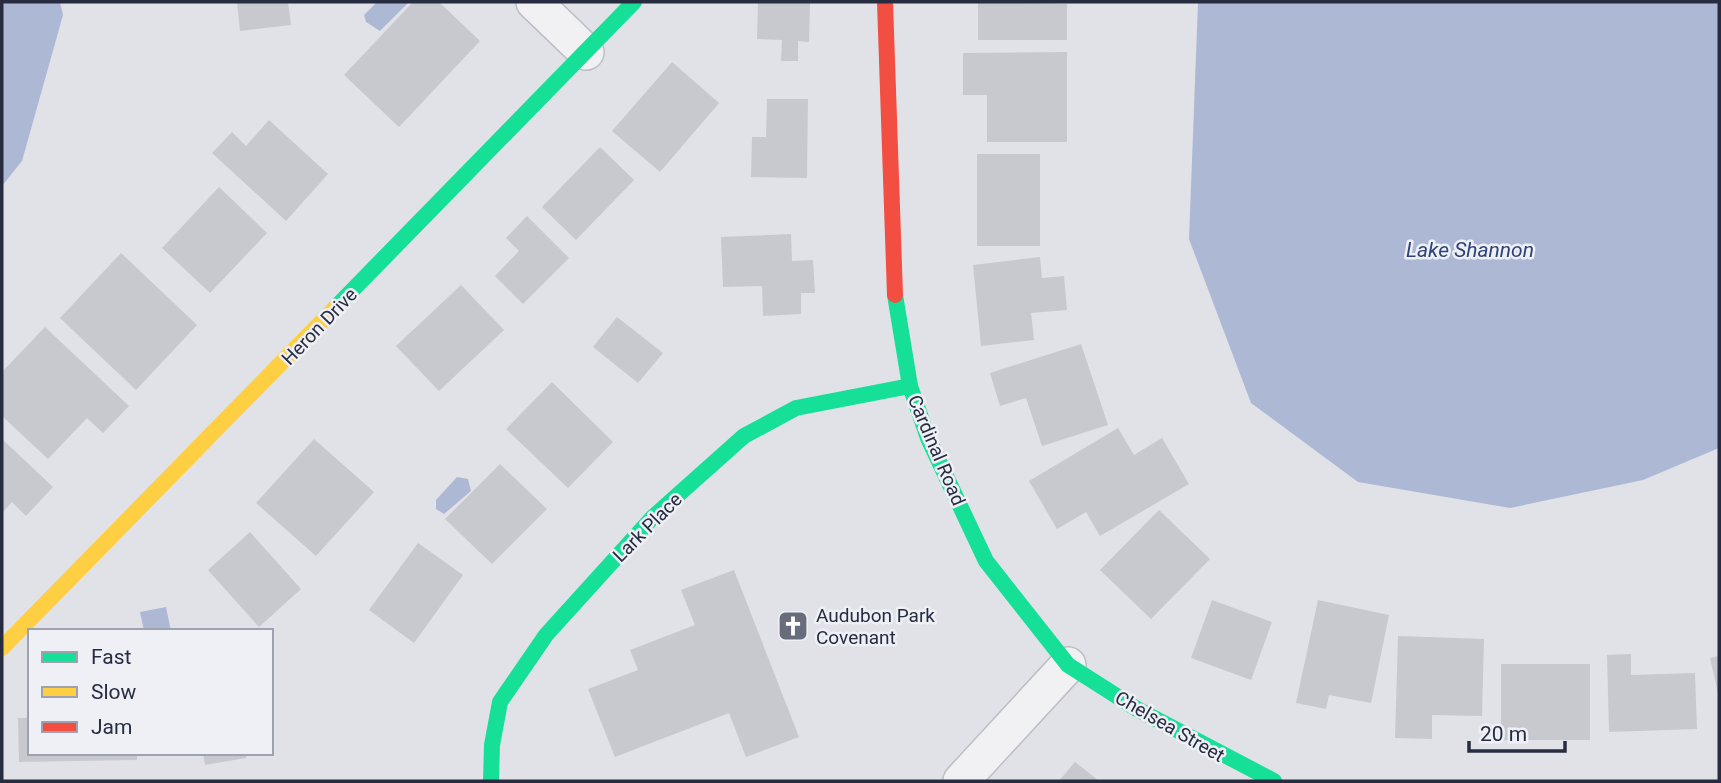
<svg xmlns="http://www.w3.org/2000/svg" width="1721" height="783" viewBox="0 0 1721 783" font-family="Roboto,sans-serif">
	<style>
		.water { fill: #adb9d4 }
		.building { fill: #c8c9cf }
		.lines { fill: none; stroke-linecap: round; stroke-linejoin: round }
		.street-casing { stroke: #bebfc5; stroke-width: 38 }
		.street { stroke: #f1f1f3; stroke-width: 35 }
		.fast { stroke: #16e098; stroke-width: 16 }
		.slow { stroke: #ffcf43; stroke-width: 16 }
		.jam { stroke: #f24e42; stroke-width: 16 }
		.labels { text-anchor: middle; stroke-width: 5; stroke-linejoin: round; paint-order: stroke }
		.street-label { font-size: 19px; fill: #272c41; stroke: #eef0f6 }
		.poi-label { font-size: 19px; fill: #272c41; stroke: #eef0f6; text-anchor: start }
		.water-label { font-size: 21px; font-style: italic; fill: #2e4378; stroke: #eef0f6 }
	</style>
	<rect width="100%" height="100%" fill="#e1e2e7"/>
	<g class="water">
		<polygon points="2,2 60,2 63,15 22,161 2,186"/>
		<polygon points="377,2 409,2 380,31 366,22 364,15"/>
		<polygon points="1198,2 1719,2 1719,448 1643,480 1510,508 1358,482 1251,403 1189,239"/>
		<polygon points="457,477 468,479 471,491 444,514 436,509 436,500"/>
		<polygon points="166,607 171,631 144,631 140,612"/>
	</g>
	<g class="building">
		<polygon points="237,2 288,2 291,25 240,31"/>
		<polygon points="413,2 439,2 480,41 399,127 344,75"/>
		<polygon points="758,2 810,2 809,42 798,41 798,61 781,61 782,40 757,39"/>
		<polygon points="978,2 1067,4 1067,40 978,40"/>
		<polygon points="1067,52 1067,142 987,142 987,95 963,95 963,53"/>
		<polygon points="672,62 719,103 660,172 612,131"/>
		<polygon points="767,99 808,99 807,178 751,177 752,137 766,137"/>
		<polygon points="269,120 328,174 286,221 212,153 232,132 246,146"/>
		<polygon points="600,147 634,180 576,240 542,207"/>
		<rect x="977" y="154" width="63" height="92"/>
		<polygon points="219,187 267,233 210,293 162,248"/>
		<polygon points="527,216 569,258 523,304 495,276 519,251 506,238"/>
		<polygon points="791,234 792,261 813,260 815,293 801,293 801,314 763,316 762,286 723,287 721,237"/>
		<polygon points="121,253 197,325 136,390 60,318"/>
		<polygon points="1040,257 1042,278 1064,276 1067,310 1031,313 1034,340 981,346 973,265"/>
		<polygon points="461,285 504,330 439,391 396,346"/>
		<polygon points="617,317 663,353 638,383 593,347"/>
		<polygon points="45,327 129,406 103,433 87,418 48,459 2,416 2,372"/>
		<polygon points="1081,344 1108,425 1042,446 1026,398 1000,406 990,373"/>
		<polygon points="552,382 613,442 568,488 506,429"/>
		<polygon points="1118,428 1134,455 1162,438 1189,484 1100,536 1086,512 1057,529 1029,481"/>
		<polygon points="2,439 53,487 26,516 12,502 2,513"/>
		<polygon points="314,439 374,492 316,556 256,503"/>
		<polygon points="500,464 547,509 492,564 445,519"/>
		<polygon points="1159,510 1210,559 1151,619 1100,570"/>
		<polygon points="250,532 301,589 259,627 208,570"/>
		<polygon points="418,543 463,575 414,643 369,610"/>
		<polygon points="734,570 799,737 746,757 729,713 615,757 588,689 638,670 630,650 695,625 681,590"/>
		<polygon points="1212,600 1272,622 1251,680 1191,658"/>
		<polygon points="1318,600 1389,615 1371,703 1329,695 1326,709 1296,703"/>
		<polygon points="1398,636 1484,639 1482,716 1432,715 1432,739 1395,738"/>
		<polygon points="1631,654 1631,675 1695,673 1697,729 1609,732 1607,655"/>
		<polygon points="1719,656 1719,693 1718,693 1710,658"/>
		<rect x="1501" y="664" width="89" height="76"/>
		<polygon points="18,718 30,718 30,753 137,753 137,760 19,762"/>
		<polygon points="203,753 246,753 246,758 205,765"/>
		<polygon points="1075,762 1099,781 1059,781"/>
	</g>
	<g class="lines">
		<g class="street-casing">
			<g id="street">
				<polyline points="534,2 586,52"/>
				<polyline points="961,781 1068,665"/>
			</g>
		</g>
		<use href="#street" class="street"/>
		<g class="fast">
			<polyline points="895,295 910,386 928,438 986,561 1068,665 1137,709 1274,781"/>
			<polyline points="336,307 634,2"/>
			<polyline points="491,781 492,745 500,702 546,635 652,518 744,436 796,408 910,386"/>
		</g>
		<polyline class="slow" points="2,648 336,307"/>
		<polyline class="jam" points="885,2 895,295"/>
	</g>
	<defs>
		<g id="church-square" transform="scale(1.575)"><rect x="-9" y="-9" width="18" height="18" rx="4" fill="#686c7b" stroke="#eef0f6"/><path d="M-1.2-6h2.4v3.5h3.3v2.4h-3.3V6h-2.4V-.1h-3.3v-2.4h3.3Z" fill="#fff"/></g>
	</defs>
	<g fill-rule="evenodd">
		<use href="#church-square" x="793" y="626"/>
	</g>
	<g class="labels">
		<g class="street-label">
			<text transform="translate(319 326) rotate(-46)" y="7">Heron Drive</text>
			<text transform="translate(937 450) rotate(67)" y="7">Cardinal Road</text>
			<text transform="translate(647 527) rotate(-45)" y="7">Lark Place</text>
			<text transform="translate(1170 726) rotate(30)" y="7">Chelsea Street</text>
		</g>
		<g class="poi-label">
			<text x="816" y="622">Audubon Park<tspan x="816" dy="22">Covenant</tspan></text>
		</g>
		<g class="water-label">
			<text x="1470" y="257">Lake Shannon</text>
		</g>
	</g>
	<rect width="1721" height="783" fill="none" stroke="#272c41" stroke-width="7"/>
	<rect x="28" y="629" width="245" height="126" fill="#eef0f6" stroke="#9ea2ae" stroke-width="2"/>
	<rect x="42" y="652" width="35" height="10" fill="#16e098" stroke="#9ea2ae" stroke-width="2"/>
	<text x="91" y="664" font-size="21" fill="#272c41">Fast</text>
	<rect x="42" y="687" width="35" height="10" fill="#ffcf43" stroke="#9ea2ae" stroke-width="2"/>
	<text x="91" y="699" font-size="21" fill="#272c41">Slow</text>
	<rect x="42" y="722" width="35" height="10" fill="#f24e42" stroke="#9ea2ae" stroke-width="2"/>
	<text x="91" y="734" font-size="21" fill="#272c41">Jam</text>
	<path d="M1469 741v10h96v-10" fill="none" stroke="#272c41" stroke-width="3.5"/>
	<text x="1480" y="741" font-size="21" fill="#272c41" stroke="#eef0f6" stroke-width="5" paint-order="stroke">20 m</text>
</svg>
